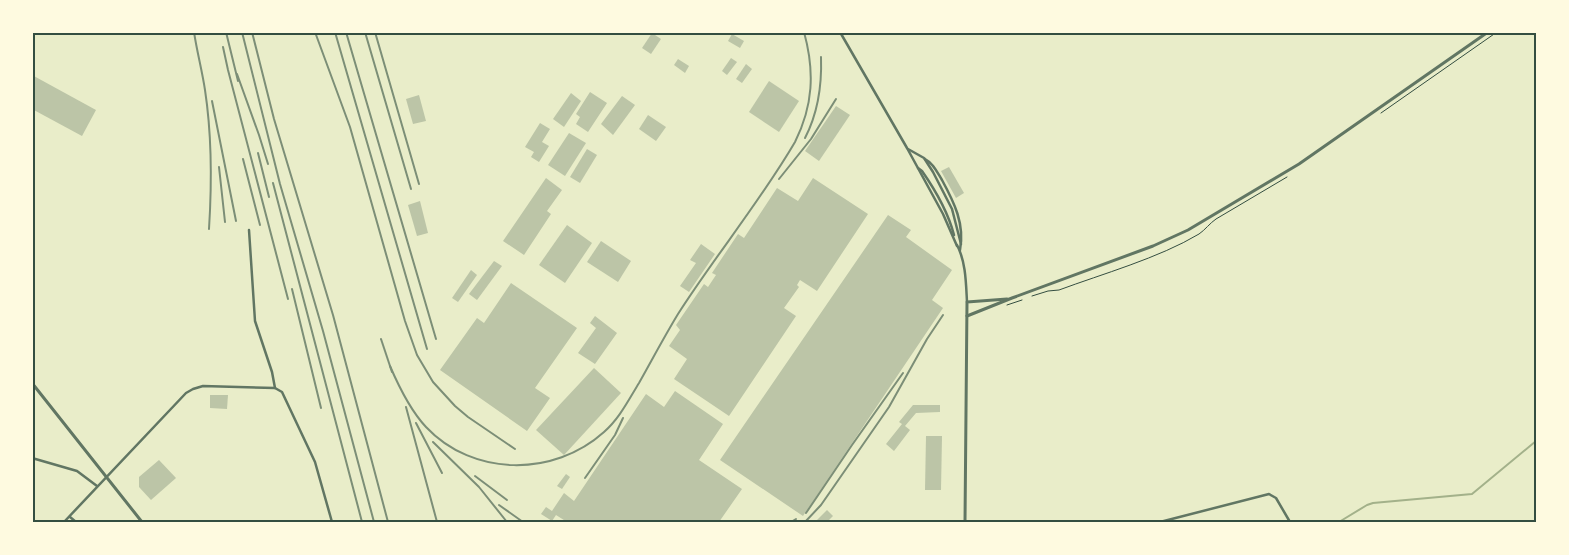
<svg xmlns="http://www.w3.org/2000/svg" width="1569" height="555" viewBox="0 0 1569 555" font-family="Overpass,sans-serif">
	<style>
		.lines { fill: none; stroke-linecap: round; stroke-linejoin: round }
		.stream { stroke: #a3b18a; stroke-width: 2 }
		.building { fill: #bcc5a7 }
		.path { stroke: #344e41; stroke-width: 1 }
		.minor { stroke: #617663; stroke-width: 2.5 }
		.tertiary { stroke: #617663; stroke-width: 3 }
		.rail { stroke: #7c8e77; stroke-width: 2 }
		.neatline { fill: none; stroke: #344e41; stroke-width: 2 }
	</style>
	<rect width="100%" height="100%" fill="#e9edc9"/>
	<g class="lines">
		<polyline class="stream" points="1339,522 1367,505 1373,503 1472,494 1536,441"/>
	</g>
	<g class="building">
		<polygon points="652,33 661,39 651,54 642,48"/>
		<polygon points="732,34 744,41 740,48 728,41"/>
		<polygon points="731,58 737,62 727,75 722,71"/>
		<polygon points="678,59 689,66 685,73 674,65"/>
		<polygon points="746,64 752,69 742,83 736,79"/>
		<polygon points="32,75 96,110 82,136 32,109"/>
		<polygon points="769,81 799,101 779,132 749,112"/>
		<polygon points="590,92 607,103 588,132 576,124 580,117 576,114"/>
		<polygon points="571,93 581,101 564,127 553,119"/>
		<polygon points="419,95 426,121 413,124 406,99"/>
		<polygon points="622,96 635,105 613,135 601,124"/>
		<polygon points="836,106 850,115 819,161 805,151"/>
		<polygon points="648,115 666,127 656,141 639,129"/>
		<polygon points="540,123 550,129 542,142 549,146 539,162 531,157 534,152 525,147"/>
		<polygon points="569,133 586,143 565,176 548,165"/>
		<polygon points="587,149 597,155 580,183 570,177"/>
		<polygon points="949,167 964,193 956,198 941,171"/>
		<polygon points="546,178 562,190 547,211 551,214 524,255 503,241"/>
		<polygon points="813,178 868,214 817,291 800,280 797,285 799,287 784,308 796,316 729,416 674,379 687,359 669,346 680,330 676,325 704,284 708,287 716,275 712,273 738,234 744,238 777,188 798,201"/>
		<polygon points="420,201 428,233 417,236 408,205"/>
		<polygon points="888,215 911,230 906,237 952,270 932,300 943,308 803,516 720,460"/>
		<polygon points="567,225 592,243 565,283 539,265"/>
		<polygon points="601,241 631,261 618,282 587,262"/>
		<polygon points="701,244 715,254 689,292 680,286 696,263 690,260"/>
		<polygon points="494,261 502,266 477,300 469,294"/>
		<polygon points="471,270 477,275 458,302 452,298"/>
		<polygon points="511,283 577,328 535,388 550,398 527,431 440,370 477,318 484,323"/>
		<polygon points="595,316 617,333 595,364 578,353 596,328 590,323"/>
		<polygon points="594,368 621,393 564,455 536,430"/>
		<polygon points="675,391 723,424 699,460 742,489 719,522 567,522 556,515 552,521 541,514 546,507 552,511 564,493 574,501 646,394 664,407"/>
		<polygon points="210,395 228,395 227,409 210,408"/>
		<polygon points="913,405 940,405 940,412 916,413 905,426 910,430 894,451 886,444 902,424 899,422"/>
		<polygon points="926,436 942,436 941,490 925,490"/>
		<polygon points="159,460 176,478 151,500 139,487 139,477"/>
		<polygon points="566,474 570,477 562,489 557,486"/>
		<polygon points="827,510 833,516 827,522 815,522"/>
	</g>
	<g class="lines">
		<g class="path">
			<polyline points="1381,113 1497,32"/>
			<path d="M1032,296L1048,291L1059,290C1102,274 1159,258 1199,234C1205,230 1210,223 1216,219L1287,177"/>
			<polyline points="1007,305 1022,300"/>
		</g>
		<g class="minor">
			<polyline points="840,32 907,148 943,214 957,246"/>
			<polyline points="908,149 924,158 933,172 952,209 961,244"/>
			<path d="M925,159C933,163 937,172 942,180C954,202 965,224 960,250"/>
			<path d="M918,168L922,171C936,191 948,212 954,235"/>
			<polyline points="249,230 255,321 272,372 275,388"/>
			<path d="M957,245C966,262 966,284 967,302"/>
			<polyline points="32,458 77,471 97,486"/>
			<polyline points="70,517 76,522"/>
			<polyline points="64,522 186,393 193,389 203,386 275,388 282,392 315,462 332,522"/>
			<polyline points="1160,522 1269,494 1276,498 1290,522"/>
		</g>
		<g class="tertiary">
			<polyline points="967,316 1012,298 1153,246 1188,230 1299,164 1488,32"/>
			<polyline points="32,383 142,522"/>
			<polyline points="965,522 967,302 1007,299"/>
		</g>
		<g class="rail">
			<path d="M194,32C197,52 202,70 205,90C212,136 212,182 209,229"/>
			<polyline points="226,32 238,81"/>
			<polyline points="242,32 280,184 323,331 374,522"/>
			<polyline points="252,32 274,119 333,315 388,522"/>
			<polyline points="315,32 350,127 405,321 417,355 433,382 455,406 468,417 515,449"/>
			<polyline points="335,32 427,349"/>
			<polyline points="346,32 436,339"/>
			<polyline points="365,32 411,189"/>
			<polyline points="375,32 419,184"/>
			<polyline points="223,47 228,70 288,299"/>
			<polyline points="237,74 259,135 268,164"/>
			<polyline points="212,101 236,221"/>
			<path d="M805,138C818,113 822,86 821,57"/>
			<polyline points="258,153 269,197"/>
			<polyline points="243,159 260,225"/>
			<polyline points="219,167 225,222"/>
			<polyline points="779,179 811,139 836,99"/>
			<polyline points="273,183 362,522"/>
			<polyline points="292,289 321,408"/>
			<polyline points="381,339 392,372"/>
			<path d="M390,366C399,387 410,410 426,427C473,477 554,477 604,432C619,419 628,401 639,383C652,360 664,337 678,314C715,256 760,202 795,142C813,106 815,72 804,32"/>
			<polyline points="406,407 437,522"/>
			<polyline points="416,423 442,473"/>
			<polyline points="433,442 479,487 507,522"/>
			<polyline points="475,476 507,500"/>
			<polyline points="585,478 615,435 623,418"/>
			<polyline points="499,505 523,522"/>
			<polyline points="806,513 852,445 903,373"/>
			<polyline points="791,522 796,519"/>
			<polyline points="805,522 821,505 889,407 927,339 943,315"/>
		</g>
	</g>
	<rect width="1569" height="555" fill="none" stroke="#fefae0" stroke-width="68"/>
	<rect x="34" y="34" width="1501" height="487" class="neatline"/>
</svg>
